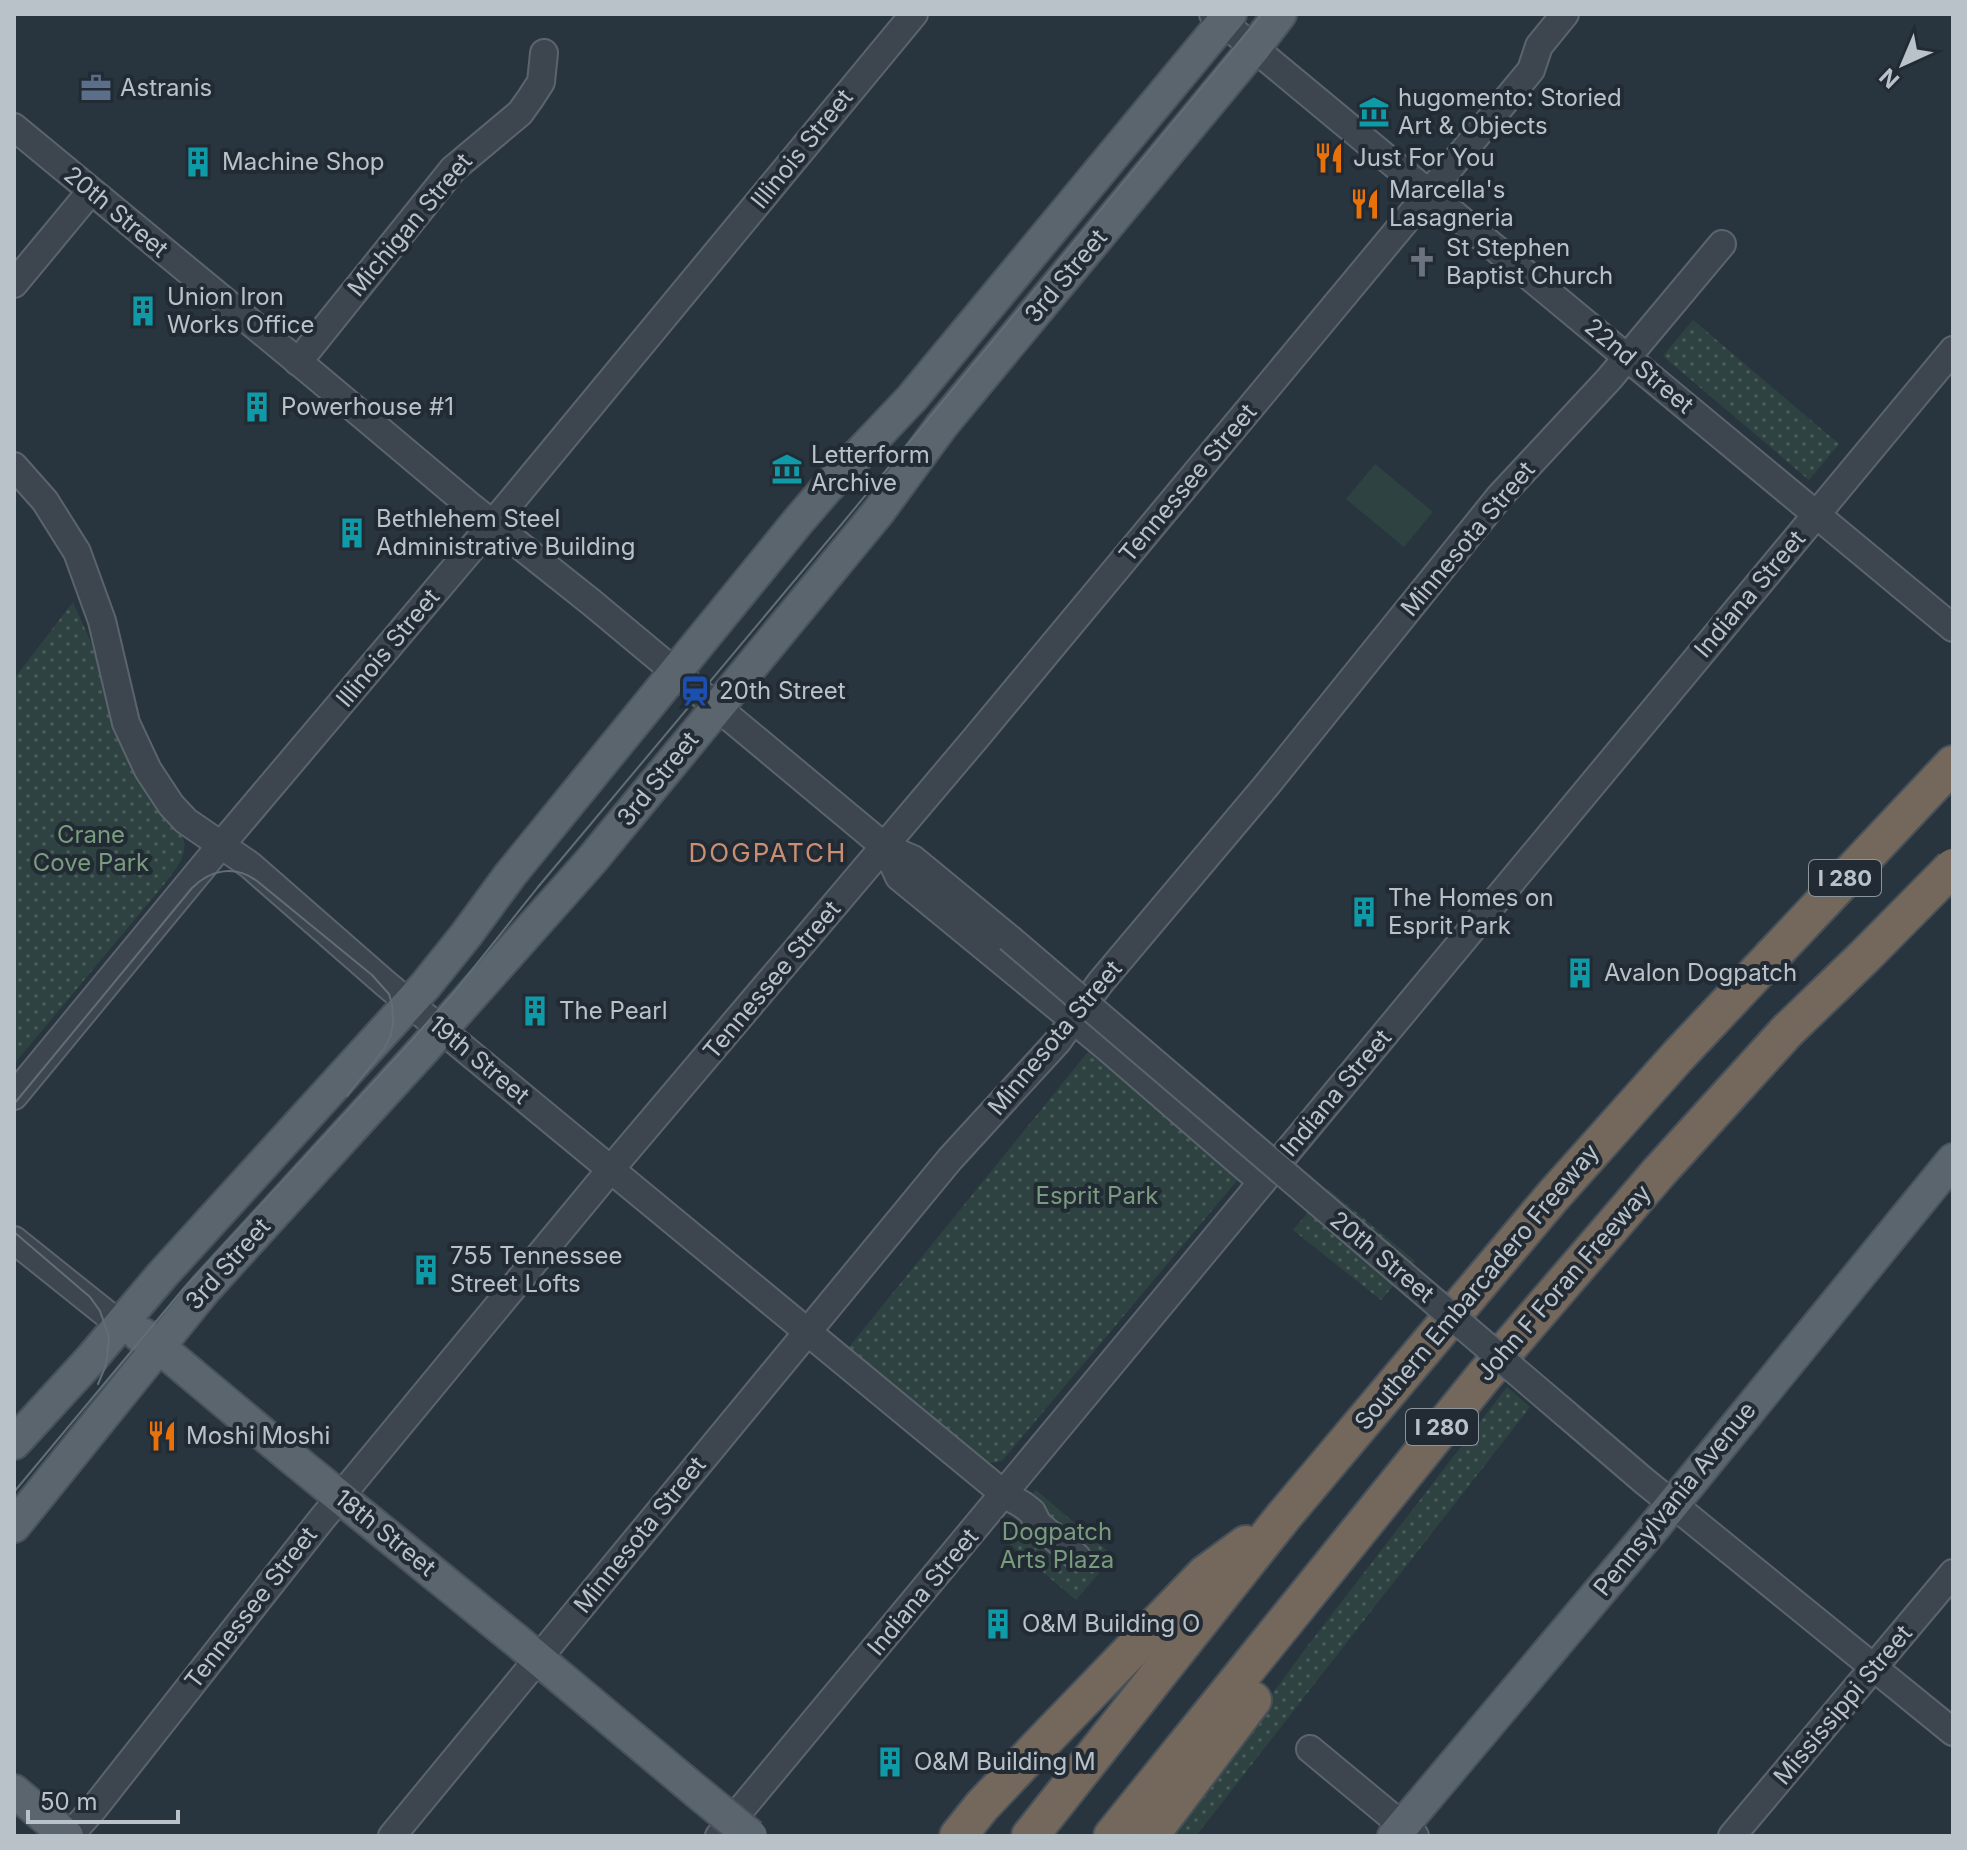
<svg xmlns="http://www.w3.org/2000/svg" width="1967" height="1850" viewBox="0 0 1967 1850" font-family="Inter,sans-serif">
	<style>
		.grass { fill: #2e4341 }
		.park { fill: url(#park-dots) }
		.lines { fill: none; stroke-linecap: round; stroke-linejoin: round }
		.minor-casing { stroke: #5b646c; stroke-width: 30 }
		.major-casing { stroke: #49525b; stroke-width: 36 }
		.highway-casing { stroke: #485159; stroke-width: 40 }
		.minor { stroke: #3d464f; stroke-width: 26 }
		.major { stroke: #5b656e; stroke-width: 32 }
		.highway { stroke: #74675b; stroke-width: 36 }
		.tram { stroke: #616d77; stroke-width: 2 }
		.rail { stroke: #616d77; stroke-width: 6; stroke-dasharray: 8 8; stroke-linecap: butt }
		.minor-bridge-casing { stroke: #5b646c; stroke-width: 30; stroke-linecap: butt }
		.major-bridge-casing { stroke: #49525b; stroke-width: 36; stroke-linecap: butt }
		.highway-bridge-casing { stroke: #485159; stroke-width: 40; stroke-linecap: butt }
		.minor-bridge { stroke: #3d464f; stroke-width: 26 }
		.major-bridge { stroke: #5b656e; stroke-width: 32 }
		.highway-bridge { stroke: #74675b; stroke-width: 36 }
		.labels { text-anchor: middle; stroke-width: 8; stroke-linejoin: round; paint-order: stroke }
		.shield { fill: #222b34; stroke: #8c949c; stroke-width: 2 }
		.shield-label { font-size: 22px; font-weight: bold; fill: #b9c1c9 }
		.poi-label { font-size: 24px; fill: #b9c1c9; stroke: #222b34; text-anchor: start }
		.street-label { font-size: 24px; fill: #b9c1c9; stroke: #222b34 }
		.park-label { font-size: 24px; fill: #7a9c7e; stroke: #222b34 }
		.neighbourhood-label { font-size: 26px; letter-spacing: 2px; fill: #ca8f73; stroke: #222b34 }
	</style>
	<defs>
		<pattern id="park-dots" width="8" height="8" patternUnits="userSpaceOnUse" patternTransform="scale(2)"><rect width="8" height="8" fill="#2e4341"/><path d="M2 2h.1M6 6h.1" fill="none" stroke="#4a5c5b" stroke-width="1.8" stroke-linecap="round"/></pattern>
	</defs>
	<rect width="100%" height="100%" fill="#29353e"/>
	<polygon class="grass" points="1375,464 1433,512 1404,547 1346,499"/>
	<g class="park">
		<polygon points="1693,320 1839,444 1809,480 1663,356"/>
		<path d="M73,602C81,621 91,640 97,659C106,691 110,722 125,753C134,773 145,793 159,811C166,820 178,827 183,838C189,855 175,870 166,882L14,1064V679Z"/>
		<polygon points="1092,1047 1240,1177 1002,1461 989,1463 849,1347"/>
		<polygon points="1328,1189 1415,1261 1381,1300 1293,1230"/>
		<polygon points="1507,1387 1530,1407 1196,1836 1168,1836 1303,1652"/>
		<polygon points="1036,1490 1113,1556 1076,1600 999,1535"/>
	</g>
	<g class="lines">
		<g class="minor-casing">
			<g id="minor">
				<polyline points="1213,14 1953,628"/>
				<polyline points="14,127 318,378 469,505 591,602 885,847 913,859 1009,938"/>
				<polyline points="14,284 91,191"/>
				<polyline points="298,362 453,169 520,113 530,99 541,82 544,53"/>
				<polyline points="14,466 45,501 77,552 102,621 126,723 148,770 171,805 186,821 250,865 386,984 1004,1494 1023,1505 1032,1512 1038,1524 1077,1557"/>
				<polyline points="885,847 899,877 1105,1046 1262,1182"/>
				<polyline points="14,1096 221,845 510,503 914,14"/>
				<polyline points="14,1240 119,1324"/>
				<polyline points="1566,1414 1643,1480 1953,1732"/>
				<polyline points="1310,1749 1415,1836"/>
				<polyline points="69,1836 95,1807 321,1520 611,1169 975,739 1531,70 1539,46 1565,14"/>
				<polyline points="392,1836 950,1159 1058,1041 1100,983 1266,786 1500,496 1609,379 1722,244"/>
				<polyline points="719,1836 1953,350"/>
				<polyline points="1732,1836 1953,1573"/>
			</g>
		</g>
		<g class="major-casing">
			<g id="major">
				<polyline points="139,1335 144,1335 158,1346 292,1458 517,1641 696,1791"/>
				<polyline points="14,1443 91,1359 163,1274 425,986 466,935 510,875 800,519 825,490 912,398 1230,14"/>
				<polyline points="14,1526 206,1288 423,1050 591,861 879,511 942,425 1254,48 1280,14"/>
				<polyline points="14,1791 67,1836"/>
				<polyline points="1394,1836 1654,1527 1953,1160"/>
			</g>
		</g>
		<g class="highway-casing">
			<g id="highway">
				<polyline points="958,1836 982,1806 1037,1748 1205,1574 1246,1544"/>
				<polyline points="1030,1836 1283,1517 1553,1196 1678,1056 1953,764"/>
				<polyline points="1112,1836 1483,1377 1659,1172 1787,1031"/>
				<polyline points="1150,1836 1253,1700"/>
			</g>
		</g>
		<use href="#minor" class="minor"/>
		<use href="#major" class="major"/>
		<use href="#highway" class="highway"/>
		<g class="tram">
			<path d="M14,1104L192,888C211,869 235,865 257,881L372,975L389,994L392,1004L393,1022L391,1035L384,1049L347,1096"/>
			<polyline points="14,1232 90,1297 100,1311 109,1337 106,1365 98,1384"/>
			<polyline points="14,1492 184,1288 412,1040 455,991 538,887 841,525 1262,14"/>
		</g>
		<g class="rail">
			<polyline points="1904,915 1953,855"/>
			<polyline points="1914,923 1953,875"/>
		</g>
		<g class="minor-bridge-casing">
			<polyline id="minor-bridge" points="1009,938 1566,1414"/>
		</g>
		<g class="major-bridge-casing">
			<polyline id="major-bridge" points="696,1791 751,1836"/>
		</g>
		<g class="highway-bridge-casing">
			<polyline id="highway-bridge" points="1787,1031 1865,956 1953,867"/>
		</g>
		<use href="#minor-bridge" class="minor-bridge"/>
		<use href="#major-bridge" class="major-bridge"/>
		<use href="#highway-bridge" class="highway-bridge"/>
	</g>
	<defs>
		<g id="office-bare" transform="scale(2.4)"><path d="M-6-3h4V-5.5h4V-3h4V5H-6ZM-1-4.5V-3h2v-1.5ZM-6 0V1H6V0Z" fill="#5c6f8a" stroke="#222b34" stroke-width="2.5" paint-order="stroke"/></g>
		<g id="museum-bare" transform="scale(2.4)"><path d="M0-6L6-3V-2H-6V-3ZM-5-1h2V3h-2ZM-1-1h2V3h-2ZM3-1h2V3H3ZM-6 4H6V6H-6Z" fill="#0f9aa8" stroke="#222b34" stroke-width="2.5" paint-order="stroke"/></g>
		<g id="restaurant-bare" transform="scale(2.4)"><path d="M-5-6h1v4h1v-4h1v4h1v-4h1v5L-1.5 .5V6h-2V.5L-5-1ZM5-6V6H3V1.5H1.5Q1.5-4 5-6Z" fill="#e8710a" stroke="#222b34" stroke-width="2.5" paint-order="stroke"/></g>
		<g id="building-bare" transform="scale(2.4)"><path d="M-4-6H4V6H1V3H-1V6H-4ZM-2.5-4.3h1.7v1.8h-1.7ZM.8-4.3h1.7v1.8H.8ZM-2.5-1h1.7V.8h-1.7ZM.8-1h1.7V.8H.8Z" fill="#0f9aa8" stroke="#222b34" stroke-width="2.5" paint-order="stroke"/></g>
		<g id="church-bare" transform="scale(2.4)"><path d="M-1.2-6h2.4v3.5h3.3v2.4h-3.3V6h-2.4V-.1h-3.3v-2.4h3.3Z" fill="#6b7280" stroke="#222b34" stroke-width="2.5" paint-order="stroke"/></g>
		<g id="station-bare" transform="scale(2.4)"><path d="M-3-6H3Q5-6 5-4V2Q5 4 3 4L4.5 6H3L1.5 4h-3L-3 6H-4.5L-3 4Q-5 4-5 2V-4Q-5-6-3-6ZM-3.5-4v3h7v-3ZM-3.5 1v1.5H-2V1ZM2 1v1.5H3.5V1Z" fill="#1a4fb4" stroke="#222b34" stroke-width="2.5" paint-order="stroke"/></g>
	</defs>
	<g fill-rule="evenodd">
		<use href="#office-bare" x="96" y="88"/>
		<use href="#museum-bare" x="1374" y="112"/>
		<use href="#restaurant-bare" x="1329" y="158"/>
		<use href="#building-bare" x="198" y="162"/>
		<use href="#restaurant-bare" x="1365" y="204"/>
		<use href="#church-bare" x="1422" y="262"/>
		<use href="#building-bare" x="143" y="311"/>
		<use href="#building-bare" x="257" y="407"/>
		<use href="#museum-bare" x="787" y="469"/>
		<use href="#building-bare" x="352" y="533"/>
		<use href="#station-bare" x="695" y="691"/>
		<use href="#building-bare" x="1364" y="912"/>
		<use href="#building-bare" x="1580" y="973"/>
		<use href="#building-bare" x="535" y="1011"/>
		<use href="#building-bare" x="426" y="1270"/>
		<use href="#restaurant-bare" x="162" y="1436"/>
		<use href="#building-bare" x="998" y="1624"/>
		<use href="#building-bare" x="890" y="1762"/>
	</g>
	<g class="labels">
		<g class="shield">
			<rect x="1809" y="860" width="72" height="36" rx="6"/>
			<rect x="1406" y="1409" width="72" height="36" rx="6"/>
		</g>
		<g class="shield-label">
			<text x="1845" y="886">I 280</text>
			<text x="1442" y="1435">I 280</text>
		</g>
		<g class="poi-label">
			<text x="120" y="96">Astranis</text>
			<text x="1398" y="106">hugomento: Storied<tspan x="1398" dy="28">Art &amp; Objects</tspan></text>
			<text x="1353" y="166">Just For You</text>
			<text x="222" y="170">Machine Shop</text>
			<text x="1389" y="198">Marcella's<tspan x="1389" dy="28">Lasagneria</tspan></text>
			<text x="1446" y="256">St Stephen<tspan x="1446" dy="28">Baptist Church</tspan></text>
			<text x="167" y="305">Union Iron<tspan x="167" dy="28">Works Office</tspan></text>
			<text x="281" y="415">Powerhouse #1</text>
			<text x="811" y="463">Letterform<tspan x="811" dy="28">Archive</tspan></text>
			<text x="376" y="527">Bethlehem Steel<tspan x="376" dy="28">Administrative Building</tspan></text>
			<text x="719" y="699">20th Street</text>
			<text x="1388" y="906">The Homes on<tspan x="1388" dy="28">Esprit Park</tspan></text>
			<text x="1604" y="981">Avalon Dogpatch</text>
			<text x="559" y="1019">The Pearl</text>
			<text x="450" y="1264">755 Tennessee<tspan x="450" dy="28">Street Lofts</tspan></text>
			<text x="186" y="1444">Moshi Moshi</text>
			<text x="1022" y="1632">O&amp;M Building O</text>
			<text x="914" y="1770">O&amp;M Building M</text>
		</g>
		<g class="street-label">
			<text transform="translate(802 149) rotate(-51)" y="8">Illinois Street</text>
			<text transform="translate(116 212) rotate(40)" y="8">20th Street</text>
			<text transform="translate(410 225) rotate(-50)" y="8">Michigan Street</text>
			<text transform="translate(1066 276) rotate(-50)" y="8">3rd Street</text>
			<text transform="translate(1639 366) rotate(40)" y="8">22nd Street</text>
			<text transform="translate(1188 483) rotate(-50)" y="8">Tennessee Street</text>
			<text transform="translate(1468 539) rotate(-50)" y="8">Minnesota Street</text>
			<text transform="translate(1750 594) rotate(-50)" y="8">Indiana Street</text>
			<text transform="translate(388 648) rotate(-50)" y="8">Illinois Street</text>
			<text transform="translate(658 779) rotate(-51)" y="8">3rd Street</text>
			<text transform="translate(772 980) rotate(-50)" y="8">Tennessee Street</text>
			<text transform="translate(1055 1038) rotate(-50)" y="8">Minnesota Street</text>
			<text transform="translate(479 1060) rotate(40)" y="8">19th Street</text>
			<text transform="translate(1336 1093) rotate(-50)" y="8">Indiana Street</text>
			<text transform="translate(1382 1257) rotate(40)" y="8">20th Street</text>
			<text transform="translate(228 1264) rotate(-48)" y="8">3rd Street</text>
			<text transform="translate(1564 1283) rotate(-49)" y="8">John F Foran Freeway</text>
			<text transform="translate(1477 1287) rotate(-50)" y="8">Southern Embarcadero Freeway</text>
			<text transform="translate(1675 1499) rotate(-51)" y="8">Pennsylvania Avenue</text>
			<text transform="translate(385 1533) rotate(39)" y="8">18th Street</text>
			<text transform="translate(640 1535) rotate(-51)" y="8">Minnesota Street</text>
			<text transform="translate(923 1592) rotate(-50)" y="8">Indiana Street</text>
			<text transform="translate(251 1608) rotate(-52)" y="8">Tennessee Street</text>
			<text transform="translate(1843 1705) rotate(-50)" y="8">Mississippi Street</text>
		</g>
		<g class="park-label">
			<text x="91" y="843">Crane<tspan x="91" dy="28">Cove Park</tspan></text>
			<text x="1097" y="1204">Esprit Park</text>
			<text x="1057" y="1540">Dogpatch<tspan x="1057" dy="28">Arts Plaza</tspan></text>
		</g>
		<g class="neighbourhood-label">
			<text x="768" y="862">DOGPATCH</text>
		</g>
	</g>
	<rect width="1967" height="1850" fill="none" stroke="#b9c1c9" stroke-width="32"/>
	<g transform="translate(1903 64) rotate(224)" stroke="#222b34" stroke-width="6" paint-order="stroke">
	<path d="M0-6L14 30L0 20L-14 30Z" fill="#b9c1c9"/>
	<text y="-12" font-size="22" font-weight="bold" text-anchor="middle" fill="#b9c1c9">N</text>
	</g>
	<path d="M28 1810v12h150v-12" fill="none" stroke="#b9c1c9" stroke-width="4"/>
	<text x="40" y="1810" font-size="24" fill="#b9c1c9" stroke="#222b34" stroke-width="6" paint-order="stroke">50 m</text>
</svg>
